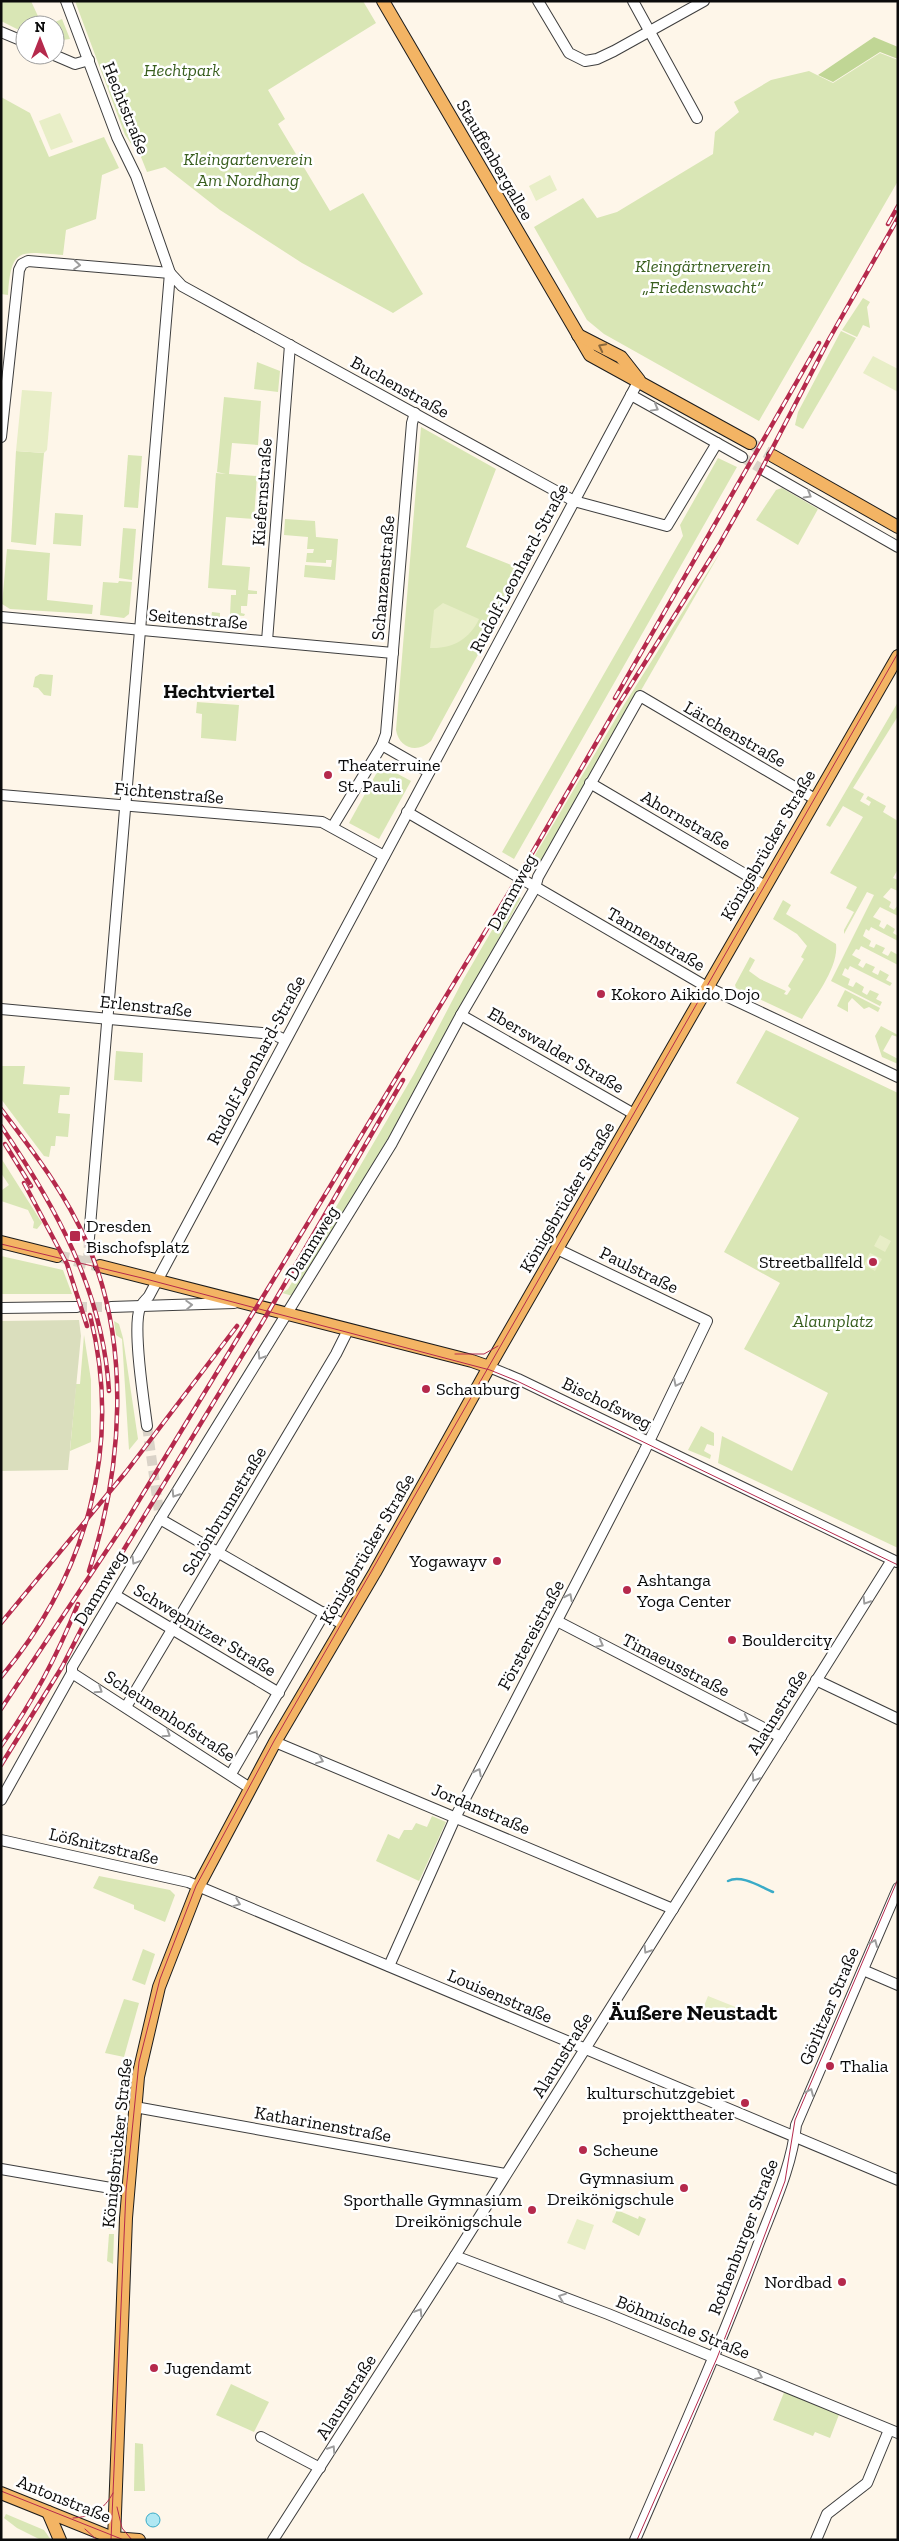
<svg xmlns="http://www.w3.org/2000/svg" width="899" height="2541" viewBox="0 0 899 2541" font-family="'Zilla Slab',serif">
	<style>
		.green { fill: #d9e6b5 }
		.forest { fill: #c0d695 }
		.cemetery { fill: #dadebd }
		.pitch { fill: #e8eec7 }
		.water { fill: #b0e8f3; stroke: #3aabc7 }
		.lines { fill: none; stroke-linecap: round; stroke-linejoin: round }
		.stream { stroke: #3aabc7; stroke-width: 2.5 }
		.minor-tunnel { stroke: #dad3c8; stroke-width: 10; stroke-dasharray: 10 5; stroke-linecap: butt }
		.major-tunnel { stroke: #dad3c8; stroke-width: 12; stroke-dasharray: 12 6; stroke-linecap: butt }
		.minor-casing { stroke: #3e3e3e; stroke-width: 12 }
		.major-casing { stroke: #1c1c1c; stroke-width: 14 }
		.minor { stroke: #fff; stroke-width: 10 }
		.major { stroke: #f3b464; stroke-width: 12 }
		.tram { stroke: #b5294c; stroke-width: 1 }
		.rail-casing { stroke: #b5294c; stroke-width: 4.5 }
		.rail { stroke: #fff; stroke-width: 2.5; stroke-dasharray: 8; stroke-linecap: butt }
		.oneway { stroke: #9d9d9d }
		.oneway2 { stroke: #8b683c }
		.poi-dot { fill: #b5294c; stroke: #fff; stroke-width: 2 }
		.labels { text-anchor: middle; stroke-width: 5; stroke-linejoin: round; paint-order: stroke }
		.park-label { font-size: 18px; font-style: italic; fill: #395f1f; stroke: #fff }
		.street-label { font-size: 18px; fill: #0b0b0b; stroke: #fff }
		.poi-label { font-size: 18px; fill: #0b0b0b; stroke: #fff; text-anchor: start }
		.quarter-label { font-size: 20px; font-weight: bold; fill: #0b0b0b; stroke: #fff }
		.district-label { font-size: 22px; font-weight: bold; fill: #0b0b0b; stroke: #fff }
	</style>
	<rect width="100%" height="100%" fill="#fef6e9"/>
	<g class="green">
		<polygon points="1,1 31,1 42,25 25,25 25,33 1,21"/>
		<polygon points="75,1 363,1 376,23 268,90 285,119 278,124 330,211 363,193 423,294 393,313 302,263 220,210 165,167 147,172 137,147 134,148 125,135"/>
		<polygon points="62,19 70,39 55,41 55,25 48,25"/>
		<polygon points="880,53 898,60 898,181 759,421 604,334 587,320 534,227 583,198 597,218 617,212 713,154 715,132 739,112 734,102 771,80 809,71 833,83"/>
		<path d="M1,97L30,113L49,157L104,137L119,168L102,175L96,219L66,230L63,255C20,252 11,246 8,295L1,294Z"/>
		<polygon points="863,298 870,302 867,307 870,328 863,325 857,337 842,330"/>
		<polygon points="841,331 856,338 803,429 795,425 798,412"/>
		<polygon points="257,362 280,371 278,392 254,389"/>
		<polygon points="224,397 261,401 258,445 232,443 229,474 257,476 254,519 226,517 222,565 250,567 248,590 257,591 257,594 248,594 247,606 241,606 241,613 245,614 244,616 230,615 231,595 236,595 236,590 208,588 216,473 226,474 217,472"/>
		<path d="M421,427L496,469L466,547L524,570L431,741C417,754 399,748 396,730Z"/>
		<polygon points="16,451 44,453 36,545 11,542"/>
		<polygon points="128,455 142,456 138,508 124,507"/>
		<polygon points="718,458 737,467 514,859 502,852 683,536 680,525"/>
		<polygon points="782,488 818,509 798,545 756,520 776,490"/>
		<polygon points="55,513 83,515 81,546 53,544"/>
		<polygon points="285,519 315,521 316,537 338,539 335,580 304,577 305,565 331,567 332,560 326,560 326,563 306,562 307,553 313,553 314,549 307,549 308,537 284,535"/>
		<polygon points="123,528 136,529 132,580 119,578"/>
		<polygon points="253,529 268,530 267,543 265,542 266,536 263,536 262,542 252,541"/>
		<polygon points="7,549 50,553 47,600 93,605 92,614 10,609 2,604"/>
		<polygon points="721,551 538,870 528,867 622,708"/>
		<polygon points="119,581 132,582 129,614 124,618 100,615 103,582 118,583"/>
		<polygon points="212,612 220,613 219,629 206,628 206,617 211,618"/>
		<polygon points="40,674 53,675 51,696 44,695 38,688 33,687 35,677"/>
		<polygon points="197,702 239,705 236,741 201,738 202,714 196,713"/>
		<polygon points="898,702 898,716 853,788 864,794 860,801 869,806 871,802 866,799 868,796 886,806 883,812 898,821 898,869 893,878 898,880 898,891 891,888 883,897 891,902 889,907 894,910 898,905 898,916 880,907 873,917 881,921 879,926 884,929 887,924 895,929 893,933 898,936 898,941 871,927 869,931 866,929 863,936 871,941 869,946 874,948 876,944 885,948 882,953 888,956 891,951 898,955 898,965 861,946 859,950 856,949 852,955 861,960 858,965 863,968 866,963 875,967 872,972 878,975 880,970 889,975 886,980 892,983 890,986 850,966 848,970 845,968 842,975 850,979 848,985 853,987 856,982 864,987 862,992 867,995 870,990 879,994 876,999 882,1002 880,1006 831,981 874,895 867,892 844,934 844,930 854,912 846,908 857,887 830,873 863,817 843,806 830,827 826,825"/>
		<polygon points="381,765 411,781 379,839 349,823"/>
		<polygon points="513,894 521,898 393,1130 293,1296 282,1293 288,1289 414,1074 463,980"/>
		<path d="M783,900L791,905L786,914L836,944C839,968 814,998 802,1019L736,988L735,985L750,957L755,960L749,971L760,979L786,991L784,994L787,995L791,989L788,986L804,959L801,957L807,946L797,934L773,919Z"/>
		<polygon points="845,990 880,1008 878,1012 869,1007 864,1009 852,998 848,1003 848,1012 837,1006"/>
		<polygon points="881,1026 898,1035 898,1037 892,1035 883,1051 898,1059 898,1064 882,1057 875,1036"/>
		<polygon points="766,1030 898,1093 898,1548 718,1463 722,1436 792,1471 828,1393 744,1349 780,1283 724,1252 799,1118 736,1083"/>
		<polygon points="116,1051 143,1053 142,1082 114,1080"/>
		<polygon points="1,1066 25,1066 23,1084 70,1087 69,1095 60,1095 58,1113 70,1114 68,1137 56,1136 55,1146 51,1146 49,1157 44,1156 1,1099"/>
		<polygon points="1,1158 42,1223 37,1229 33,1228 34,1222 28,1210 1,1201 2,1190 9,1185 1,1173"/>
		<polygon points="1,1256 63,1270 72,1294 1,1294"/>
		<polygon points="114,1321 119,1324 123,1338 138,1439 129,1450 122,1339 116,1335"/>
		<polygon points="84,1335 91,1380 91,1442 70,1451 76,1384 80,1384"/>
		<polygon points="701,1426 714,1433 714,1446 707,1444 704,1451 711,1455 710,1459 688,1450"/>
		<polygon points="432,1816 446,1822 419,1881 376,1861 388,1834 399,1839 404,1830 412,1830 416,1823 427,1827"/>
		<polygon points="99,1876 170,1890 175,1895 165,1922 134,1909 134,1905 93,1888"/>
		<polygon points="143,1949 155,1954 145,1985 132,1980"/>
		<polygon points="124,1999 139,2003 124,2057 105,2053"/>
		<polygon points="110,2199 116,2200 115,2229 108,2229"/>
		<polygon points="617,2210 638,2219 639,2216 646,2219 639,2236 612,2222"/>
		<polygon points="109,2234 114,2234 113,2264 107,2261"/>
		<polygon points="231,2384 269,2402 254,2432 216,2415"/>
		<polygon points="785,2390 840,2412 830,2438 815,2432 813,2436 773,2420"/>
		<polygon points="135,2443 143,2444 145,2491 134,2491"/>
		<polygon points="6,2514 44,2530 51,2540 41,2540 17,2528 4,2518"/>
	</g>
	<polygon class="forest" points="874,37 898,47 898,59 880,52 833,82 818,75"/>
	<polygon class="cemetery" points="79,1320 81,1336 68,1470 1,1471 1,1321"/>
	<g class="pitch">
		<polygon points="60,113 73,142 51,150 39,121"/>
		<polygon points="550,175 557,190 536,201 529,186"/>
		<polygon points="873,356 898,369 898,392 863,373"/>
		<polygon points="22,390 52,392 47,450 44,453 16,451"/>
		<path d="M443,603L479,619C470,639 452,649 430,648L434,610Z"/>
		<polygon points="880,1235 891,1241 885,1252 874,1246"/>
		<polygon points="870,1253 882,1259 875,1271 864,1265"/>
		<polygon points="708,1996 738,2008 732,2023 702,2011"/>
		<polygon points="577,2219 594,2225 585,2250 567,2243"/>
	</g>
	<circle class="water" cx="153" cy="2520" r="7"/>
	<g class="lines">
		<path class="stream" d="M728,1881C741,1874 761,1887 773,1892"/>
		<g class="minor-tunnel">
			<polyline points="742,457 765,471"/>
			<polyline points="88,1263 89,1238"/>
			<polyline points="77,1307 111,1307"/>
			<polyline points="147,1426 160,1519"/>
		</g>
		<g class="major-tunnel">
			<polyline points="750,443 773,456"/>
			<polyline points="57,1256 100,1266"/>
		</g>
		<g class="minor-casing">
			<g id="minor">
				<polyline points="66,1 117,137 136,176 170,273 89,1238"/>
				<polyline points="538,1 569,53 585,61 597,59 614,51 704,1"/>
				<polyline points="633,1 697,118"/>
				<polyline points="1,32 25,42"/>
				<polyline points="54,55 75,64 89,60"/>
				<polyline points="631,395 742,457"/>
				<polyline points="1,437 19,270 22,264 28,261 170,273 182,286 574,501 667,526 717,443"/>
				<polyline points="765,471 898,547"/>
				<polyline points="1,617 393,653"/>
				<polyline points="267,641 290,345"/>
				<polyline points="382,745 429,772"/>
				<polyline points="590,783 765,886"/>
				<polyline points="1,795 322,822 384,856"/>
				<polyline points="407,812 707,987 898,1077"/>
				<polyline points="333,826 382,745 386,734 412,423 415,413"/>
				<polyline points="1,1009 273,1034 285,1040"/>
				<polyline points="461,1015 634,1114"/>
				<polyline points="111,1307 234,1303"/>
				<polyline points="1,1308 77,1307"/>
				<polyline points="489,1367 518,1379 897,1562"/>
				<path d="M147,1426C144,1402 132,1327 140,1308C141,1304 146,1300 149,1296L639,380"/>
				<polyline points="160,1519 344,1625"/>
				<polyline points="115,1595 279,1693"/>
				<polyline points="557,1621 781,1737"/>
				<polyline points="72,1673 250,1788"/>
				<polyline points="816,1680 898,1719"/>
				<polyline points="126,1707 336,1354 348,1330"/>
				<polyline points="275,1742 673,1909"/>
				<polyline points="231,1774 325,1612"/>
				<polyline points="1,1800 72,1673 72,1667 160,1519 392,1143 461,1015 535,888 538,877 640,696 815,799"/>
				<polyline points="1,1840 188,1882 898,2180"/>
				<polyline points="389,1966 456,1816 643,1454 707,1321 557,1249"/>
				<polyline points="863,1970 898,1985"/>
				<polyline points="135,2107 505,2174"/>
				<polyline points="1,2169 128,2191"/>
				<polyline points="455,2256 608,2314 898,2433"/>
				<polyline points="261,2437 320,2468"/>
				<polyline points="273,2540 455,2256 892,1560"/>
				<path d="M635,2540C677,2443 720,2346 757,2248C772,2208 792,2167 796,2125L898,1888"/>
				<polyline points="816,2540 827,2514 867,2483 889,2430"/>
			</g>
		</g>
		<g class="major-casing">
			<g id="major">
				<polyline points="383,1 590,355 750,443"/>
				<polyline points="578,335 621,357 639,380"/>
				<polyline points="773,456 898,527"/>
				<polyline points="1,1242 57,1256"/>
				<polyline points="100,1266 472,1361 489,1367"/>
				<polyline points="1,2493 113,2538 139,2540"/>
				<polyline points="48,2512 60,2540"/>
				<polyline points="114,2540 126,2218 138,2077 159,1987 198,1887 275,1742 375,1572 489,1367 898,656"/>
			</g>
		</g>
		<use href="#minor" class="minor"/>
		<use href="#major" class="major"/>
		<g class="tram">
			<polyline points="1,1244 142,1278 490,1370 517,1381 898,1565"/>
			<polyline points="455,1354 484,1354 498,1346"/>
			<polyline points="1,2491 124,2540"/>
			<polyline points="117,2507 122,2528 132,2540"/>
			<path d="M73,2518C91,2517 104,2510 113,2493"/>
			<polyline points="85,2529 97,2540"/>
			<polyline points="111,2540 126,2191 139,2062 160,1979 196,1886 274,1741 898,653"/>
			<polyline points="637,2540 717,2358 755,2261 785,2181 795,2120 898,1879"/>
		</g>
		<g class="rail-casing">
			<g id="rail">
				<polyline points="888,224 898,206"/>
				<polyline points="615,698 819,343"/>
				<path d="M1,1109C33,1151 66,1194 87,1243C131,1344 123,1468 89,1571"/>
				<path d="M1,1126C56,1207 103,1291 109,1391"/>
				<polyline points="5,1144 31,1186"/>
				<polyline points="24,1183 67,1264 87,1326"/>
				<polyline points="1,1623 126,1472 237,1326"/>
				<path d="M1,1677C87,1575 123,1446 90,1315"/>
				<polyline points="1,1709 127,1520 510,891 617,707 719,545 757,478 828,341 898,218"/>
				<path d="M1,1746C33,1702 58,1654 78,1604"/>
				<polyline points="1,1765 62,1667 112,1569 262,1323 403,1080"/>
			</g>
		</g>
		<use href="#rail" class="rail"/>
	</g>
	<defs><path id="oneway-chevron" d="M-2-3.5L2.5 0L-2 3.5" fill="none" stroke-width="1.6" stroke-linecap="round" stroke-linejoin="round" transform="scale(1.25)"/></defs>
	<g class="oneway">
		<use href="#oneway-chevron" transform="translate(77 265) rotate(5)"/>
		<use href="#oneway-chevron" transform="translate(655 408) rotate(29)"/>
		<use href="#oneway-chevron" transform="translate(808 495) rotate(30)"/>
		<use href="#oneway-chevron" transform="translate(189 1305) rotate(-3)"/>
		<use href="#oneway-chevron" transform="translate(261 1356) rotate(122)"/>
		<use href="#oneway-chevron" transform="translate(677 1383) rotate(116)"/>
		<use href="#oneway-chevron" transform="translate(175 1494) rotate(122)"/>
		<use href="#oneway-chevron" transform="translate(135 1561) rotate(121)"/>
		<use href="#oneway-chevron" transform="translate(569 1597) rotate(-63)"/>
		<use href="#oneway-chevron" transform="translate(866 1601) rotate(122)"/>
		<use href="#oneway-chevron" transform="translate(600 1644) rotate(28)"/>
		<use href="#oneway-chevron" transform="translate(99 1690) rotate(33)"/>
		<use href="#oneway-chevron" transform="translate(745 1719) rotate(27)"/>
		<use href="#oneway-chevron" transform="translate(167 1734) rotate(33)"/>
		<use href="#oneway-chevron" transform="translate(255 1734) rotate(-59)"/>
		<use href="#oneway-chevron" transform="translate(320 1760) rotate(22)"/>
		<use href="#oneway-chevron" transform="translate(478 1772) rotate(-63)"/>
		<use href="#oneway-chevron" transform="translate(755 1778) rotate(122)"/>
		<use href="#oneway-chevron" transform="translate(237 1903) rotate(22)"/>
		<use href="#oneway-chevron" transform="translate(874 1943) rotate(-67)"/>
		<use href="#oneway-chevron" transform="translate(647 1950) rotate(122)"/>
		<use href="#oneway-chevron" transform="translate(810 2092) rotate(-67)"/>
		<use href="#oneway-chevron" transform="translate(562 2297) rotate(-159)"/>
		<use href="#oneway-chevron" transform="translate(419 2312) rotate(-58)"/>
		<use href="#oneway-chevron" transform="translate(759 2376) rotate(23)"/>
		<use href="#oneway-chevron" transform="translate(332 2449) rotate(-57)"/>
	</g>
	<use class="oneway2" href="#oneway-chevron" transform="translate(602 347) rotate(-153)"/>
	<g class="poi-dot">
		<circle cx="328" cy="775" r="5"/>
		<circle cx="601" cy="994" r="5"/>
		<rect x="69" y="1230" width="12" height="12" rx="2.5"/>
		<circle cx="873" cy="1262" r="5"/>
		<circle cx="426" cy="1389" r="5"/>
		<circle cx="497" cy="1561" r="5"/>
		<circle cx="627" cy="1590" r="5"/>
		<circle cx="732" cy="1640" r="5"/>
		<circle cx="830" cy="2066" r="5"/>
		<circle cx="745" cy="2103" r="5"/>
		<circle cx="583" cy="2150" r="5"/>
		<circle cx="684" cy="2188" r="5"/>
		<circle cx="532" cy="2210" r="5"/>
		<circle cx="842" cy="2282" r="5"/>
		<circle cx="154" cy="2368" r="5"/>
	</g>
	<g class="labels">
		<g class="park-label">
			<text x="182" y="76">Hechtpark</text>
			<text x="248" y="165">Kleingartenverein<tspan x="248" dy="21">Am Nordhang</tspan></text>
			<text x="703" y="272">Kleingärtnerverein<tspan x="703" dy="21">„Friedenswacht“</tspan></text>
			<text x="833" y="1327">Alaunplatz</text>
		</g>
		<g class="street-label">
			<text transform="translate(126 108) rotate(68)" y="6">Hechtstraße</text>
			<text transform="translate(495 160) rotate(60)" y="6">Stauffenbergallee</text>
			<text transform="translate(400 387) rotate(29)" y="6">Buchenstraße</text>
			<text transform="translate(262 492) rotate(-86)" y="6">Kiefernstraße</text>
			<text transform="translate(519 568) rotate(-62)" y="6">Rudolf-Leonhard-Straße</text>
			<text transform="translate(383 578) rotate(-85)" y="6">Schanzenstraße</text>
			<text transform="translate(198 619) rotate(5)" y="6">Seitenstraße</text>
			<text transform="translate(735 734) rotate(30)" y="6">Lärchenstraße</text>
			<text transform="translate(169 793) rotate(5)" y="6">Fichtenstraße</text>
			<text transform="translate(686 820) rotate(30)" y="6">Ahornstraße</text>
			<text transform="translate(768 845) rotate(-60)" y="6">Königsbrücker Straße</text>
			<text transform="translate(512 892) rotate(-62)" y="6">Dammweg</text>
			<text transform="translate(656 939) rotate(30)" y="6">Tannenstraße</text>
			<text transform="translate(146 1006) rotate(6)" y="6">Erlenstraße</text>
			<text transform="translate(556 1050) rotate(30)" y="6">Eberswalder Straße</text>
			<text transform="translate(256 1060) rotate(-62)" y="6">Rudolf-Leonhard-Straße</text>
			<text transform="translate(567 1197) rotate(-60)" y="6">Königsbrücker Straße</text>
			<text transform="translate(312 1243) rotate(-58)" y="6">Dammweg</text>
			<text transform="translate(639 1270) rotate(26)" y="6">Paulstraße</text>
			<text transform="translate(607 1403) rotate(26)" y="6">Bischofsweg</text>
			<text transform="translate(224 1511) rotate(-59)" y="6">Schönbrunnstraße</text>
			<text transform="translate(367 1549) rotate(-60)" y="6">Königsbrücker Straße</text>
			<text transform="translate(100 1588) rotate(-59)" y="6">Dammweg</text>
			<text transform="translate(205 1630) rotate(31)" y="6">Schwepnitzer Straße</text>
			<text transform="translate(531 1635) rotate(-62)" y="6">Förstereistraße</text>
			<text transform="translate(676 1665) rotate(27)" y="6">Timaeusstraße</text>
			<text transform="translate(777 1712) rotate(-58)" y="6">Alaunstraße</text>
			<text transform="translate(170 1716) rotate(33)" y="6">Scheunenhofstraße</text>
			<text transform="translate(481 1809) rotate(23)" y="6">Jordanstraße</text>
			<text transform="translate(104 1846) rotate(13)" y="6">Lößnitzstraße</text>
			<text transform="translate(500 1996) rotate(23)" y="6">Louisenstraße</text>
			<text transform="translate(829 2006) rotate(-67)" y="6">Görlitzer Straße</text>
			<text transform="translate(562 2055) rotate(-58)" y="6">Alaunstraße</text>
			<text transform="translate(323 2124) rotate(10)" y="6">Katharinenstraße</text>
			<text transform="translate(117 2143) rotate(-84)" y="6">Königsbrücker Straße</text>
			<text transform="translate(743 2237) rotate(-69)" y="6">Rothenburger Straße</text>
			<text transform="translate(683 2327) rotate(22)" y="6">Böhmische Straße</text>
			<text transform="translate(346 2397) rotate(-58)" y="6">Alaunstraße</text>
			<text transform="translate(64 2499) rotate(22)" y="6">Antonstraße</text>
		</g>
		<g class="poi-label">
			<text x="338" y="771">Theaterruine<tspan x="338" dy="21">St. Pauli</tspan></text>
			<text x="611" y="1000">Kokoro Aikido Dojo</text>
			<text x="86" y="1232">Dresden<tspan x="86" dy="21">Bischofsplatz</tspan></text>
			<text x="863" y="1268" text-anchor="end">Streetballfeld</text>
			<text x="436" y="1395">Schauburg</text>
			<text x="487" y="1567" text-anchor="end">Yogawayv</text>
			<text x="637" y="1586">Ashtanga<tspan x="637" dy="21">Yoga Center</tspan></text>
			<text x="742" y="1646">Bouldercity</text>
			<text x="840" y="2072">Thalia</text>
			<text x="735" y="2099" text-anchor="end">kulturschutzgebiet<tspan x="735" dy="21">projekttheater</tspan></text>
			<text x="593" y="2156">Scheune</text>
			<text x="674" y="2184" text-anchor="end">Gymnasium<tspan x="674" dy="21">Dreikönigschule</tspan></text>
			<text x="522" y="2206" text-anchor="end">Sporthalle Gymnasium<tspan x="522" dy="21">Dreikönigschule</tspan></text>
			<text x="832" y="2288" text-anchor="end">Nordbad</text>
			<text x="164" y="2374">Jugendamt</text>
		</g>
		<g class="quarter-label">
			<text x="219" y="698">Hechtviertel</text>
		</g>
		<g class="district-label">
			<text x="693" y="2020">Äußere Neustadt</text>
		</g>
	</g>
	<rect width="899" height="2541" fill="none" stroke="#0b0b0b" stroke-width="5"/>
	<g transform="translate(40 40)"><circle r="24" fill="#ffffff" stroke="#9d9d9d"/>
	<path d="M0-4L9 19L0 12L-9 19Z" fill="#b5294c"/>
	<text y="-8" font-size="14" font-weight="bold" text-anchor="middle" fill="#0b0b0b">N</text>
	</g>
</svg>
